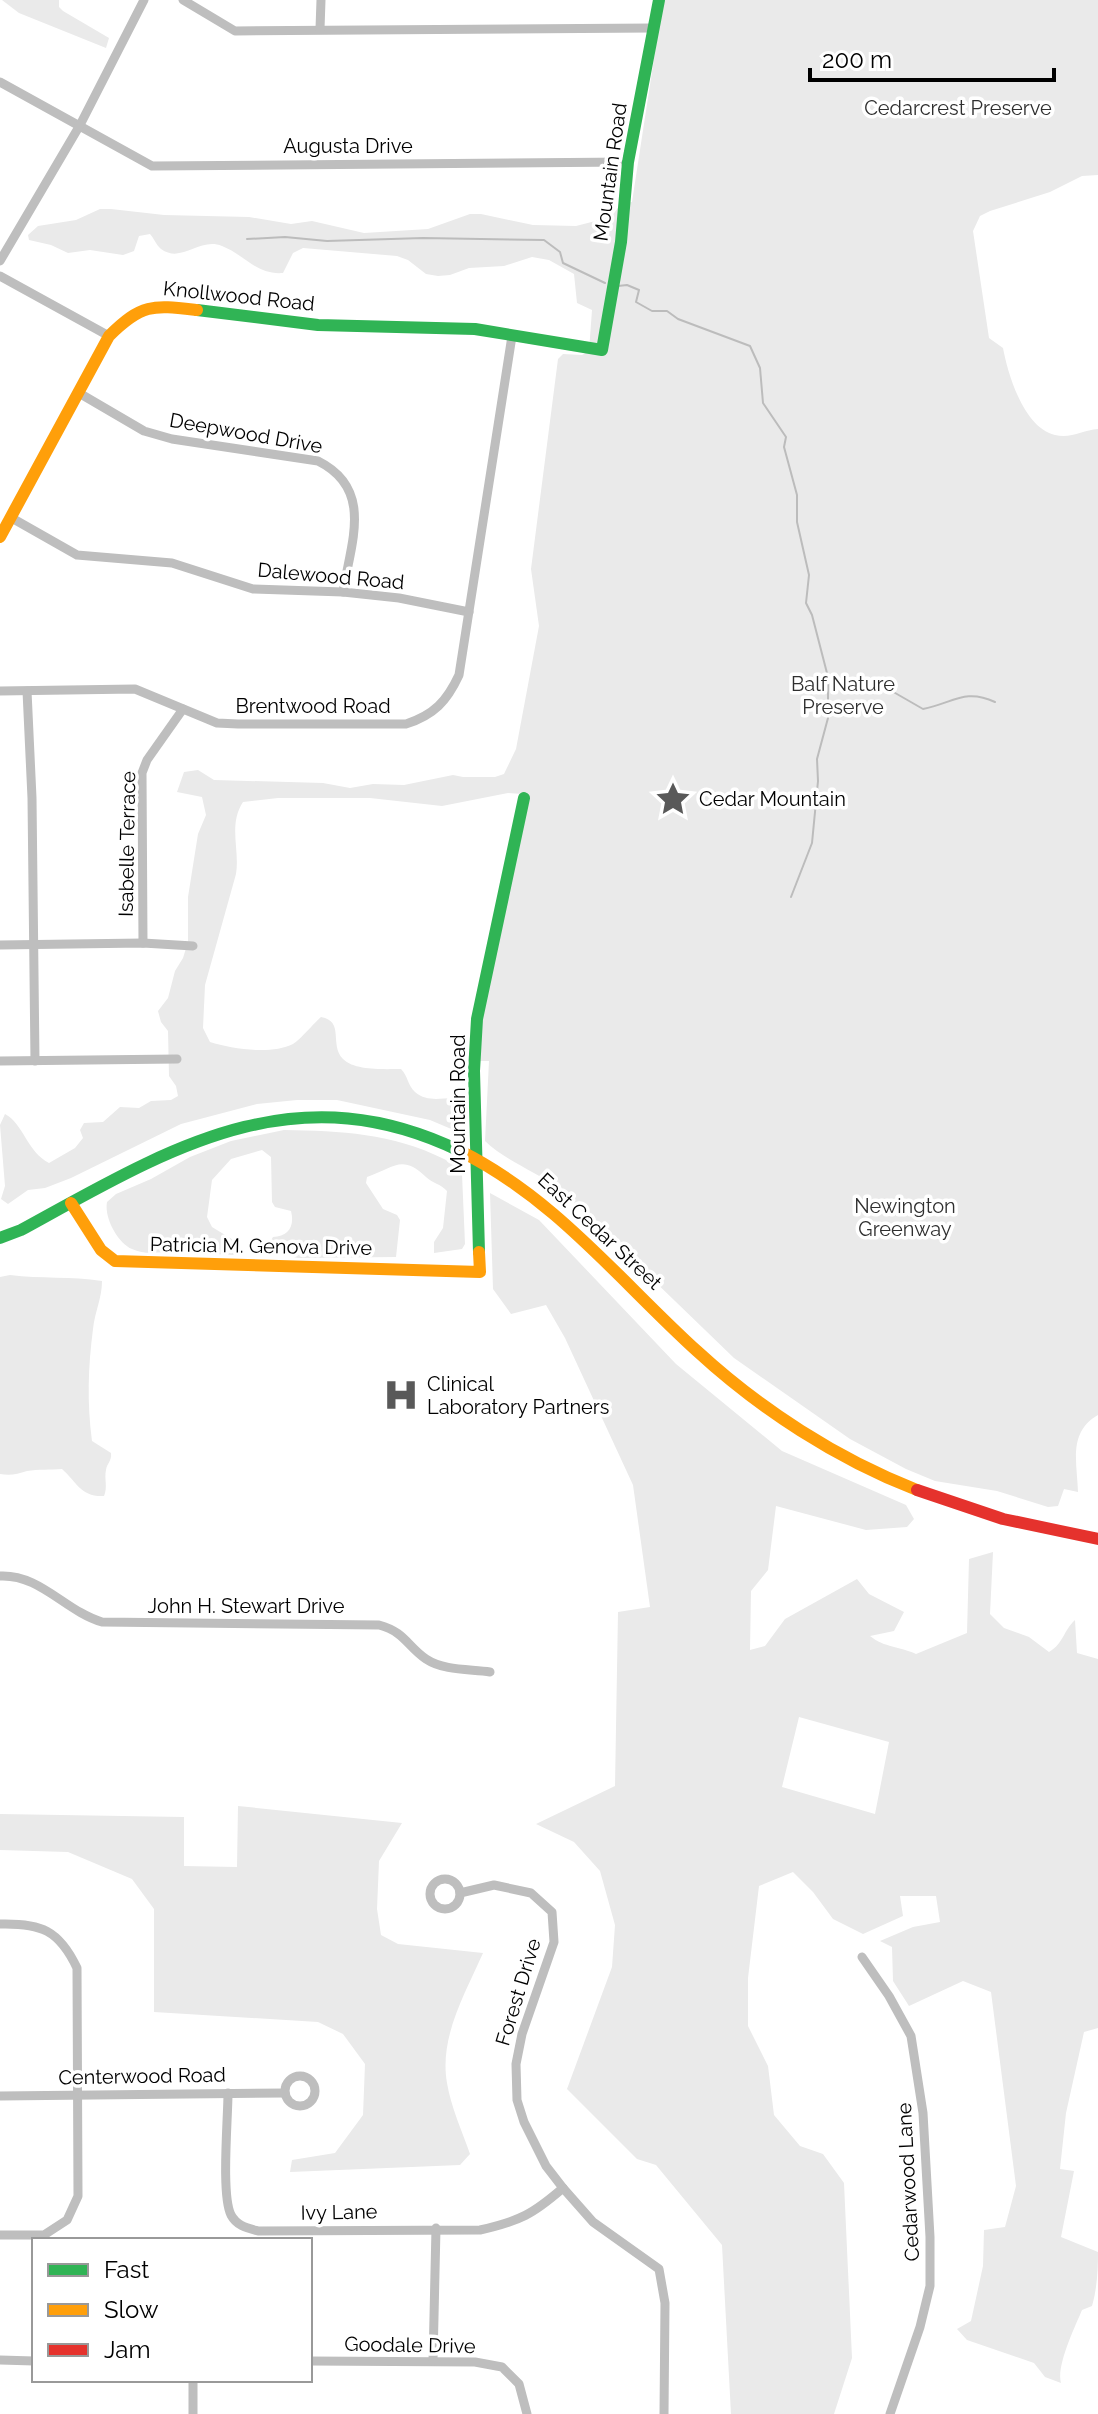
<svg xmlns="http://www.w3.org/2000/svg" width="1098" height="2414" viewBox="0 0 1098 2414" font-family="Raleway,sans-serif">
	<style>
		.green { fill: #eaeaea; fill-rule: evenodd }
		.lines { fill: none; stroke-linecap: round; stroke-linejoin: round }
		.stream { stroke: #bcbcbc; stroke-width: 2 }
		.street { stroke: #bebebe; stroke-width: 9 }
		.fast { stroke: #30b455; stroke-width: 12 }
		.slow { stroke: #ff9f0a; stroke-width: 12 }
		.jam { stroke: #e5322d; stroke-width: 12 }
		.labels { text-anchor: middle; stroke-width: 7; stroke-linejoin: round; paint-order: stroke }
		.park-label { font-size: 20px; fill: #2f2f2f; stroke: #fff }
		.street-label { font-size: 20px; fill: #000; stroke: #fff }
		.poi-label { font-size: 20px; fill: #000; stroke: #fff; text-anchor: start }
	</style>
	<rect width="100%" height="100%" fill="#fff"/>
	<g class="green">
		<polygon points="2,0 59,0 59,7 63,11 109,38 106,48 19,13"/>
		<path d="M663,0H1098V175L1082,176L1050,192L990,211L980,216L973,231L989,338L1003,348C1008,375 1024,428 1055,435C1071,439 1083,430 1098,429V1415C1068,1432 1077,1462 1078,1492L1064,1489L1058,1506L1048,1507L997,1491L935,1481L906,1469L850,1439L734,1358L558,1188C535,1171 506,1161 485,1141L489,1061H479L480,1021L522,794L508,793L442,806L370,798H278L243,802C228,825 240,849 236,874L205,985L203,1028L210,1042C233,1049 271,1055 293,1044C300,1040 314,1023 321,1017C345,1021 329,1045 343,1059C355,1071 385,1069 401,1069C408,1076 408,1086 415,1092C429,1104 445,1096 460,1099L463,1109L462,1130L456,1131L430,1120L337,1100H297L257,1104L181,1124L71,1178L45,1188L28,1190L8,1204L1,1199L5,1186L0,1125L5,1114C23,1123 27,1152 49,1163L75,1148L83,1138L80,1130L84,1123L103,1122L120,1107L139,1108L151,1101L171,1100L178,1096L176,1086L169,1076L168,1031L161,1022L158,1011L168,998L175,971L183,958L188,942V897L198,834L206,815L202,797L177,792L184,772L198,770L214,780L323,783L350,788L373,784L404,785L453,775L463,777H495L504,774L516,749L539,626L531,569L558,359L563,354L582,355L589,351L592,310L577,303L574,274L549,260L532,257L504,266L469,268L450,275L438,276L426,274L408,260L397,256L303,248L293,253L283,273C256,275 245,255 222,246C199,237 182,264 161,249C156,245 154,238 150,234L139,236L134,251L123,255L90,250L68,253L51,245L29,240L28,235L38,226L76,220L100,209H111L164,215L249,217L291,224L312,221L364,233L428,229L470,214H481L533,225L576,226L611,217L621,204L632,202Z"/>
		<path d="M284,1130C341,1131 392,1133 444,1159C453,1164 459,1165 462,1174L465,1244L462,1249L434,1253V1242L443,1228L447,1191C441,1184 432,1183 426,1177C402,1154 395,1167 367,1177L366,1183L383,1209L397,1215L400,1220L396,1257L298,1258L270,1252V1242L273,1237C288,1236 295,1227 291,1211L275,1207L272,1202L271,1157L262,1150L231,1159L212,1180L207,1217L212,1227L235,1241L237,1251L234,1255C215,1254 196,1253 177,1252C163,1251 146,1256 132,1249C118,1243 104,1218 107,1202L116,1194L151,1179L190,1157L231,1141Z"/>
		<path d="M490,1193L539,1220L676,1364L782,1451L906,1505L914,1519L907,1527L866,1530L776,1506L768,1570L751,1591L750,1650L765,1646L785,1619L857,1579L869,1594L904,1612L894,1631L870,1636C885,1648 899,1646 916,1654L967,1633L969,1559L993,1552L990,1614L1004,1628L1029,1637L1049,1652C1064,1643 1063,1631 1075,1620L1077,1653L1098,1659V2028L1084,2032L1066,2113L1060,2169L1074,2171L1061,2237L1098,2252C1098,2270 1097,2289 1092,2306L1082,2310C1075,2327 1056,2366 1061,2383L1045,2377L1034,2363L967,2340L957,2329L971,2321L983,2266L984,2230L1005,2227L1016,2186L991,1992L963,1981L909,2006L893,1981L892,1947L880,1941L913,1927L940,1922L936,1896H900L903,1916L863,1934L833,1919L813,1892L793,1872L759,1886L748,1978V2026L768,2066L774,2115L800,2146L823,2154L844,2183L852,2358L834,2414H731L722,2245L656,2165L637,2159L567,2089L612,1967L615,1925L600,1871L574,1842L536,1824L615,1786L618,1612L650,1607L633,1485L565,1338L546,1305L511,1314L493,1289ZM799,1717L889,1742L875,1814L782,1787Z"/>
		<path d="M10,1275C41,1279 71,1276 102,1281C102,1298 95,1311 93,1329C88,1367 87,1403 92,1441L111,1453C112,1461 107,1463 106,1470C104,1479 108,1487 104,1496C80,1497 77,1482 62,1469C51,1470 38,1469 27,1471C17,1474 11,1476 0,1474V1277Z"/>
		<path d="M238,1806L402,1823L379,1861L377,1909L381,1935L398,1944L483,1953C465,1994 439,2037 447,2083C451,2107 462,2131 470,2154L460,2165L290,2172L292,2160L335,2153L363,2115L365,2064L343,2034L318,2022L154,2012V1909L132,1879L68,1852L0,1850V1814L184,1817V1866L237,1867Z"/>
	</g>
	<g class="lines">
		<g class="stream">
			<polyline points="247,239 285,237 327,241 423,238 544,240 560,252 563,263 605,283"/>
			<polyline points="618,286 627,285 639,290 636,302 652,311 667,311 678,319 750,346 760,368 763,403 786,437 784,447 797,495 797,522 809,575 806,603 812,615 828,677 828,718 817,759 818,781 812,843 791,897"/>
			<path d="M828,677L864,686H883L923,709C953,703 965,688 995,702"/>
		</g>
		<g class="street">
			<polyline points="183,0 235,31 653,28"/>
			<polyline points="320,29 321,0"/>
			<polyline points="0,82 152,166 628,162"/>
			<polyline points="0,261 80,125 144,0"/>
			<polyline points="0,276 109,336"/>
			<path d="M79,393L144,431L172,439L318,461C374,489 351,542 343,592"/>
			<polyline points="10,517 77,555 172,563 253,589 343,592 399,598 469,612"/>
			<path d="M0,691L135,689L217,723L238,724H406C434,715 447,701 459,675L512,336"/>
			<polyline points="27,691 32,798 35,1061"/>
			<polyline points="143,943 142,773 147,760 183,709"/>
			<polyline points="0,945 143,943 193,946"/>
			<polyline points="0,1061 177,1059"/>
			<path d="M0,1576C40,1574 65,1611 102,1622L379,1625C405,1632 407,1646 426,1659C444,1671 470,1669 490,1672"/>
			<circle cx="445" cy="1894" r="15"/>
			<polyline points="460,1893 494,1885 531,1893 552,1912 554,1942 522,2034 516,2064 517,2100 524,2122 546,2166 563,2188 593,2222 659,2269 665,2303 664,2414"/>
			<path d="M0,1924C41,1923 59,1930 77,1968L78,2196L67,2220L44,2235H0"/>
			<polyline points="862,1957 889,1996 911,2036 923,2113 930,2237 930,2286 920,2327 890,2414"/>
			<circle cx="300" cy="2091" r="15"/>
			<path d="M228,2093C228,2119 221,2195 231,2215C237,2226 247,2228 258,2231L480,2230C520,2221 533,2214 563,2188"/>
			<polyline points="0,2096 285,2093"/>
			<polyline points="0,2360 34,2361"/>
			<polyline points="310,2361 475,2362 502,2367 519,2384 527,2414"/>
			<polyline points="433,2361 436,2228"/>
			<polyline points="193,2414 193,2380"/>
		</g>
		<g class="fast">
			<polyline points="197,310 318,325 475,329 602,350 621,242 628,162 659,0"/>
			<path d="M0,1238L21,1230C167,1150 293,1070 460,1151"/>
			<polyline points="479,1252 474,1071 477,1019 524,798"/>
		</g>
		<g class="slow">
			<path d="M0,537L109,336C142,303 153,305 197,310"/>
			<path d="M460,1151C555,1198 620,1281 697,1351C760,1409 837,1459 917,1490"/>
			<polyline points="71,1203 101,1250 115,1261 480,1272 479,1252"/>
		</g>
		<polyline class="jam" points="917,1490 1003,1519 1098,1539"/>
	</g>
	<defs>
		<g id="sight-bare" transform="scale(2.76)"><path d="M0-6L1.8-2.2L6-1.7L2.9 1.2L3.7 5.4L0 3.3L-3.7 5.4L-2.9 1.2L-6-1.7L-1.8-2.2Z" fill="#595959" stroke="#fff" stroke-width="2.5" paint-order="stroke"/></g>
		<g id="hospital-bare" transform="scale(2.76)"><path d="M-5-5h3v3.5h4V-5h3V5h-3V1.5h-4V5h-3Z" fill="#595959" stroke="#fff" stroke-width="2.5" paint-order="stroke"/></g>
	</defs>
	<g fill-rule="evenodd">
		<use href="#sight-bare" x="673" y="799"/>
		<use href="#hospital-bare" x="401" y="1395"/>
	</g>
	<g class="labels">
		<g class="park-label">
			<text x="958" y="115">Cedarcrest Preserve</text>
			<text x="843" y="691">Balf Nature<tspan x="843" dy="23">Preserve</tspan></text>
			<text x="905" y="1213">Newington<tspan x="905" dy="23">Greenway</tspan></text>
		</g>
		<g class="street-label">
			<text x="348" y="153">Augusta Drive</text>
			<text transform="translate(610 172) rotate(-82)" y="7">Mountain Road</text>
			<text transform="translate(239 296) rotate(6)" y="7">Knollwood Road</text>
			<text transform="translate(246 433) rotate(10)" y="7">Deepwood Drive</text>
			<text transform="translate(331 576) rotate(5)" y="7">Dalewood Road</text>
			<text x="313" y="713">Brentwood Road</text>
			<text transform="translate(127 844) rotate(-89)" y="7">Isabelle Terrace</text>
			<text transform="translate(458 1104) rotate(-90)" y="7">Mountain Road</text>
			<text transform="translate(600 1231) rotate(43)" y="7">East Cedar Street</text>
			<text transform="translate(261 1246) rotate(1)" y="7">Patricia M. Genova Drive</text>
			<text x="246" y="1613">John H. Stewart Drive</text>
			<text transform="translate(518 1992) rotate(-73)" y="7">Forest Drive</text>
			<text transform="translate(142 2076) rotate(-1)" y="7">Centerwood Road</text>
			<text transform="translate(908 2182) rotate(-93)" y="7">Cedarwood Lane</text>
			<text transform="translate(339 2212) rotate(-1)" y="7">Ivy Lane</text>
			<text transform="translate(410 2345) rotate(1)" y="7">Goodale Drive</text>
		</g>
		<g class="poi-label">
			<text x="699" y="806">Cedar Mountain</text>
			<text x="427" y="1391">Clinical<tspan x="427" dy="23">Laboratory Partners</tspan></text>
		</g>
	</g>
	<rect x="32" y="2238" width="280" height="144" fill="#ffffff" stroke="#999999" stroke-width="2"/>
	<rect x="48" y="2264" width="40" height="12" fill="#30b455" stroke="#999999" stroke-width="2"/>
	<text x="104" y="2278" font-size="24" fill="#000000">Fast</text>
	<rect x="48" y="2304" width="40" height="12" fill="#ff9f0a" stroke="#999999" stroke-width="2"/>
	<text x="104" y="2318" font-size="24" fill="#000000">Slow</text>
	<rect x="48" y="2344" width="40" height="12" fill="#e5322d" stroke="#999999" stroke-width="2"/>
	<text x="104" y="2358" font-size="24" fill="#000000">Jam</text>
	<path d="M810 68v12h244v-12" fill="none" stroke="#000000" stroke-width="4"/>
	<text x="822" y="68" font-size="24" fill="#000000" stroke="#ffffff" stroke-width="6" paint-order="stroke">200 m</text>
</svg>
